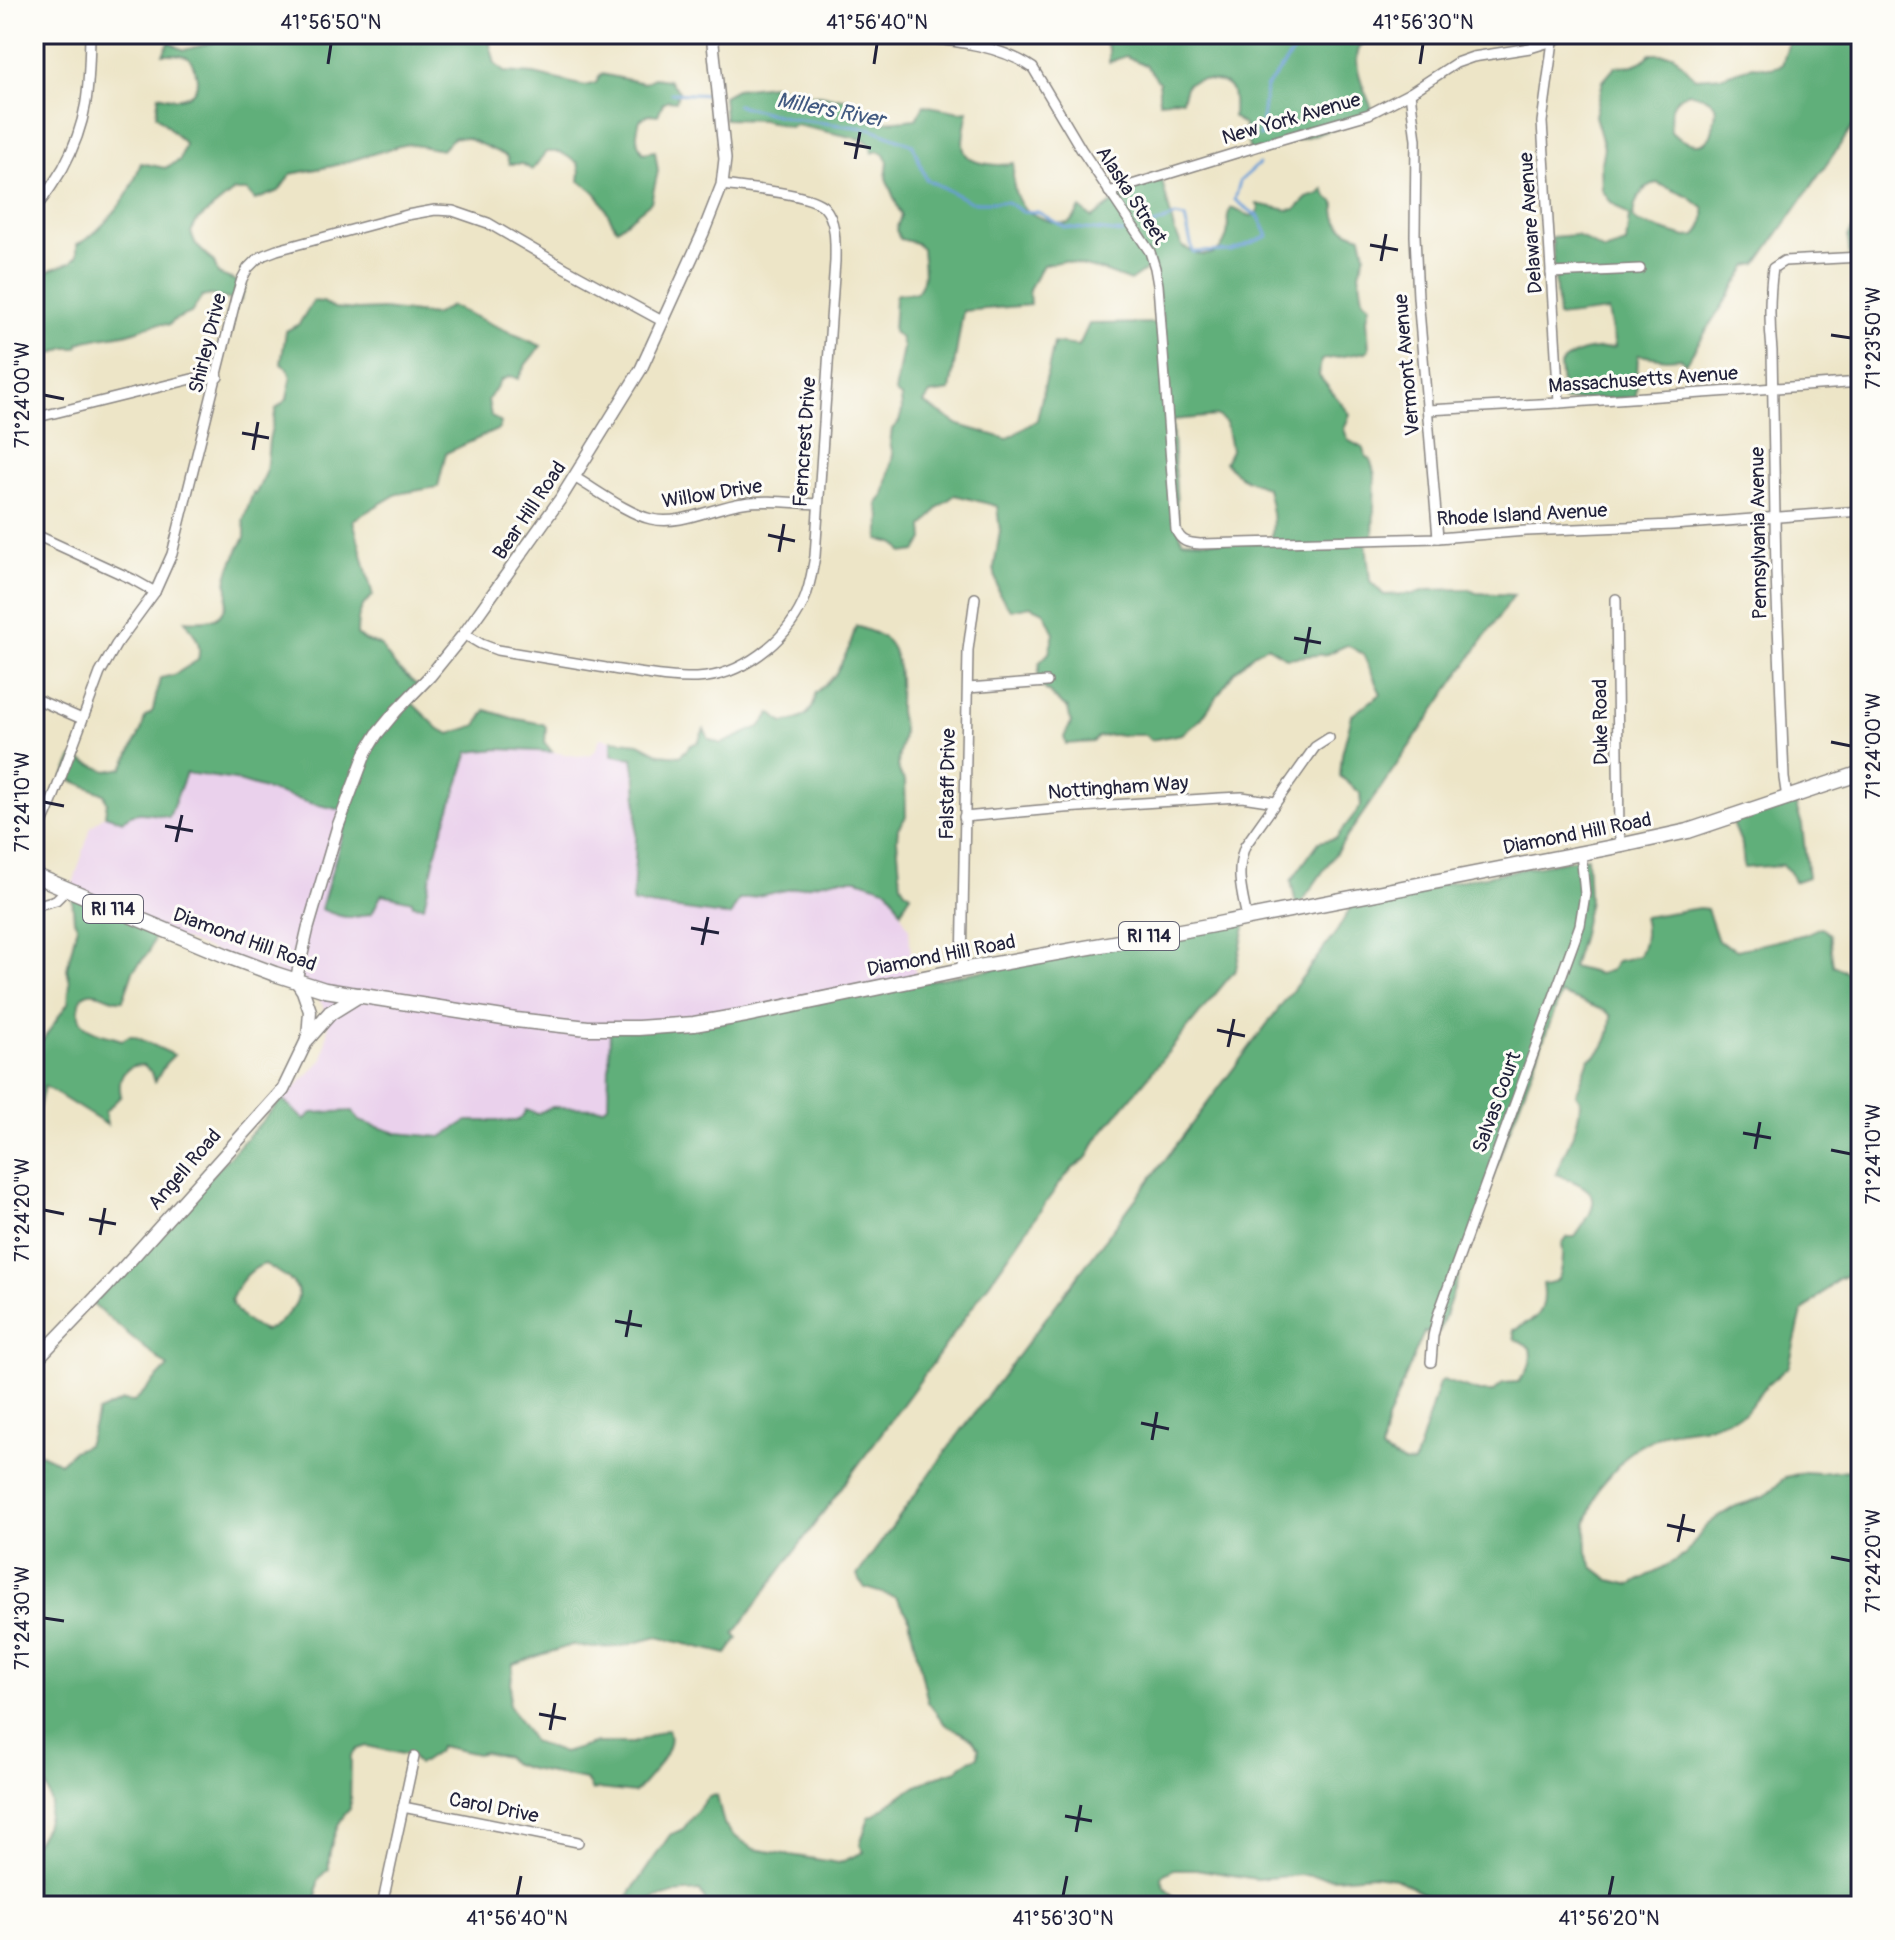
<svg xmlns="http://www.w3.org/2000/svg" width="1895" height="1940" viewBox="0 0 1895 1940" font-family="Pangolin,sans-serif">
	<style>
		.built { fill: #ead1ec }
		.forest { fill: #60af7a; stroke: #41685a; stroke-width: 2; fill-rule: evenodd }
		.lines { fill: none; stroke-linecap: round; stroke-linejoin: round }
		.stream { stroke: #699ed6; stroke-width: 3 }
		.minor-casing { stroke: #888481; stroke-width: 12 }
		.tertiary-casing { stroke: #888481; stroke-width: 14 }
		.secondary-casing { stroke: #888481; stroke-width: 15 }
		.primary-casing { stroke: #888481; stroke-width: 17 }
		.minor { stroke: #fff; stroke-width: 9 }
		.tertiary { stroke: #fff; stroke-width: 11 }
		.secondary { stroke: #fff; stroke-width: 12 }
		.primary { stroke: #fff; stroke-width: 14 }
		.ticks { fill: none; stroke: #22223b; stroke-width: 3 }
		.labels { text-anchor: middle; stroke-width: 6; stroke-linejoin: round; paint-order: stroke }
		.shield { fill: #fdfcf7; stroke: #646373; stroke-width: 2 }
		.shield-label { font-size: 18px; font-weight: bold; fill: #22223b }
		.street-label { font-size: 20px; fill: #22223b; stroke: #fdfcf7 }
		.water-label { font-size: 22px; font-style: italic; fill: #425a81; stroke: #fdfcf7 }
		.neatline { fill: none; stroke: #22223b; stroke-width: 3 }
		.ticks-label { font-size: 20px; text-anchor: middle; fill: #22223b }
	</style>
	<rect width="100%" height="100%" fill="#fdfcf7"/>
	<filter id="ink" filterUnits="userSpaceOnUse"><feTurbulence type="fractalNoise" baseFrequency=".0125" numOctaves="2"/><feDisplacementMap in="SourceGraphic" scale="16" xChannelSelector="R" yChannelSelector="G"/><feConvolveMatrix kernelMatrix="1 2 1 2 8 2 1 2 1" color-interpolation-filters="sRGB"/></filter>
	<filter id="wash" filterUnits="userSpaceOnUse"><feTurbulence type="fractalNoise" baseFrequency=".006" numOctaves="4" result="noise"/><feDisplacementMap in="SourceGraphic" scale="32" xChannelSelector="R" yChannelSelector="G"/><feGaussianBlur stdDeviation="1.8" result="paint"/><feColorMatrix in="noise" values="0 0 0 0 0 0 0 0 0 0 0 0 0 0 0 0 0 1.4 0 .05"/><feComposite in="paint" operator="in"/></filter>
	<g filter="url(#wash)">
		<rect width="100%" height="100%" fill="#ede5c7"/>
		<polygon class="built" points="600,738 612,740 612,755 633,758 636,806 633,903 738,900 838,879 857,879 888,889 909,929 911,956 919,984 743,1020 610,1029 610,1093 608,1105 604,1108 551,1107 516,1121 467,1121 443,1137 397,1133 359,1121 304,1120 283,1100 323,1059 328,1027 323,1006 311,987 69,897 91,827 105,815 123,821 127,816 137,812 169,817 186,773 235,780 310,803 347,811 382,894 401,897 423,906 438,844 469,752 514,749 545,751 577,756 590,755 595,751"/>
		<g class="forest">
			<path d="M219,34H491L490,44L495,64L504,72L534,74L585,86L596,83L601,74L644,83L654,78L668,80L679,91L676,101L668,100L663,103L658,115L649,114L640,120C636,133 635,141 643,153L655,151L658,171L651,202L617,229C601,206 606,196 579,181L580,172L578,163L560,152H546L532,170L522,164H509L507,157L502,154L467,138L454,137L442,150L408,144L399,146L333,166L291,174L279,191L255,200L247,191H234L197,221L191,232L196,245L214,262L218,274L244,284L245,288L240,302L211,295L202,297L191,313L174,320L169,325C154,321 139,331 124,334C109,337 94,338 79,343L77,348H65L52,354H34V284L50,270L72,262L77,256V244C96,237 126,201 134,181C137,175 138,169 141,163L165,168L180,160L185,144L156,115L159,95C179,103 204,97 195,70C193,65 193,62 189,58C183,53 171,54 163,54L169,42L184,50L215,42Z"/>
			<path d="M1102,34H1387C1382,35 1373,36 1368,39C1344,52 1366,93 1373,111L1372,114L1345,126L1254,152H1250L1244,125L1233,117C1233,98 1237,83 1214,81C1202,79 1197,79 1187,84L1182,100L1172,99L1159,102V82L1146,65L1126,56L1109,62V51Z"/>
			<path d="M1810,34H1861V115L1757,264L1748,266L1685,364L1681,358L1666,359L1638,355L1636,397L1563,401L1560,365C1579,347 1593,350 1615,347L1608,311L1558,317L1552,237L1577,235L1604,251L1626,244L1629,216L1610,201L1602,190L1601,163L1604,147L1595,116L1603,81L1616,66C1630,66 1640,66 1650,54H1673L1695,78L1723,76L1753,66L1772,68L1782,65L1789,41ZM1690,93C1698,95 1708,96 1714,104C1718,110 1715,116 1714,122C1713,127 1713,131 1711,135C1703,152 1681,141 1671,132C1669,114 1669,98 1690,93ZM1657,183L1689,197L1704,209C1705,221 1703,227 1696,236L1686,237L1639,223L1633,219C1633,204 1641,186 1657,183Z"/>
			<path d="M772,85L803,93L854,100C856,104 856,109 858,113C867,127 901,120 916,119L924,105L960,112L968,111C965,132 953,158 982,163C994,165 1002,166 1014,163C1012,177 1013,194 1022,206C1029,215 1057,226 1068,223C1074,221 1077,213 1080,208L1092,218L1115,201L1114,194L1162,180L1174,230L1183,247C1188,249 1196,254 1202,255C1219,256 1227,242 1228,228C1228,219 1226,217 1231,208L1251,216L1257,214L1259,208L1257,204L1288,210L1296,209L1307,198L1320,194L1324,189L1327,197L1335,202C1334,224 1341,230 1361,236L1365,254L1359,273L1363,299L1370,305L1367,319L1369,349L1366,352L1321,360L1319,376L1350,414L1344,429L1348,440L1364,449L1366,457L1370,459L1375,475L1373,538L1366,542L1370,581L1384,595L1413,594L1426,590L1468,589L1476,593L1514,595L1297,909L1291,881L1319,842L1336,838L1361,806L1360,793L1340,776L1342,754L1352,715L1381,694L1363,654L1347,645L1327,654L1287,658L1267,646L1253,654L1235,671L1201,719L1182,734L1151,740L1145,735H1110L1098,737L1093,742L1066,744L1064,737L1071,723L1068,708C1055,703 1050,689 1037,684L1040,662L1049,653L1054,633L1044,612L1031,606L1011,610L999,594L994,568L1000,531L997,506L955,495L939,507L923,527L924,540L916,551L902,553C899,542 889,542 879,540L881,517L877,504L884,496L893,454L890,443L892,429L899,422L902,411L901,397L895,392L903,347L900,337L893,332L895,297L897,294L916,293C928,281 923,265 922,249L916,243L900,239L896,230L901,215L886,178L888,162L884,154L878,151L872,153L871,146L865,140L796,125L789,127L763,120L725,119L723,96L736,89ZM1064,261L1104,271L1130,281L1153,265L1163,323L1089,324L1079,346L1054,343L1037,420L1007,439L959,425L924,403L930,394L950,391L963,311L1030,305L1029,289L1043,265ZM1218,416L1226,423L1231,450L1225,462C1240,480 1247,479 1267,488C1271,506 1276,525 1270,543L1182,540L1178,525L1172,420Z"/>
			<polygon points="1861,214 1861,258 1850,259 1848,237"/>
			<path d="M313,301L323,302L334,308L358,310L383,309L434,315L451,306L541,346L526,364L518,379L511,376L501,380L488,400L491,416L501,423L499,429L446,453L438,487L397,494L353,520L373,596C359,605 357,619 357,635L366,641L380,645L396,667L421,689L411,702L439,729L450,734L477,725L486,710L512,718L543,724L546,727L545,743L552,752L499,749L469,752L438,844L424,906L413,905L412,901L382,894L372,913C350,920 342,918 321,909L348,815L346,811L310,803L235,780L186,773L169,817C154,815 133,807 123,821L105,815L107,802L104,794L64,777L73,757L107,771L123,768L142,729L145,716L150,714L153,710L160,678L174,675L198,660C202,641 195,636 185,620C209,622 228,622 228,590C228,582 225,586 227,578C230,564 239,549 245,537V529L243,521L253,493L255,495L266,473L269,440L276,409L287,399L291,378L288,369L281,364L286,331L299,324Z"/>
			<path d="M856,626C866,630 882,634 889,643C902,660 899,690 899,710C899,718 904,726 903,734C901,751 892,767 905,781L906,817L898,828L897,839L901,884L905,890L911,894L901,911L888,889L857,879H838L739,900L730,916L633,903C634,859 641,799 633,758L612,755V740L639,743L660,754L680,756L691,745L698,742L704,729L709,739L721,744L760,727L771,713L783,723C801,721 815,713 815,694L835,675L849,648Z"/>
			<polygon points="1793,797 1802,825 1808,877 1794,882 1790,872 1782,865 1744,868 1742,845 1732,821"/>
			<path d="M1587,857L1589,901L1581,938L1572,967L1599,974L1611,970L1617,961L1639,956C1645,942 1647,932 1643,917L1699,908L1707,909L1718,941L1737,950L1806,934L1821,927L1829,934L1833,965L1848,973L1861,971V1271L1838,1279L1802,1312L1789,1366L1766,1386L1745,1413L1708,1426L1666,1432L1632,1450L1599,1488L1586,1524L1587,1552L1593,1567L1610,1580L1631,1585L1685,1555L1706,1526L1719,1516L1736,1506L1764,1497L1786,1477L1805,1472L1819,1473L1848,1470L1861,1460V1906H1463L1430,1897L1395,1878L1372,1875L1335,1878L1300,1875L1256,1879L1196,1869H1174L1162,1875C1161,1890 1175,1894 1181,1906H708L700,1891L673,1893L647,1901L628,1896L670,1835L683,1829L707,1798L714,1795L717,1796L724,1824L733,1835L754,1849L839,1863L864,1852L860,1845L869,1817L874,1815L907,1791L932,1778L957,1770L967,1761L978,1757L979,1748L972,1739L944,1723L928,1702L908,1615L895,1597L865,1588L857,1576L858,1574L955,1439L1337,931L1355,900ZM1561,994L1606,1011L1611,1016C1611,1033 1606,1052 1589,1059L1576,1095L1580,1099C1580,1130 1565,1147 1556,1174C1599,1191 1604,1197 1575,1237H1567L1562,1244C1564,1253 1563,1273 1557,1280C1553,1283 1548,1283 1543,1284C1545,1296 1545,1309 1535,1318C1529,1324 1524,1321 1517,1329L1513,1330L1515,1339L1530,1348C1533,1363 1528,1371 1518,1382L1503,1383L1493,1392H1479L1443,1380L1439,1383L1414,1464L1404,1463L1381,1451L1387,1420L1424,1332L1439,1333L1502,1150Z"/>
			<path d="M72,897L158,927L149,952L133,971L123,1000C110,1002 99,989 86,994C80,997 81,999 80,1004C72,1031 102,1033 122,1040L129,1036H134L174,1055L166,1063L155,1082L152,1073L144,1065C124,1064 117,1078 121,1096L105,1112L107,1125L44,1086L34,1130V1042L42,1041L68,1003L70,983L67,969L77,925L74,920Z"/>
			<path d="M1246,922L1236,969L1097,1139L1088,1157L1072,1169L1059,1184L933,1363L734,1634L738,1638L727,1654L657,1637L619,1647L594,1648L572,1645L513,1664L509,1705L533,1742L563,1753L596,1743H633L668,1729C677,1750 648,1778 635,1793L599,1789L592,1791L589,1784L585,1780L526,1768L511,1763L505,1757L484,1752L477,1754L440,1746L437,1752L418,1765L411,1756L367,1746L357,1749L351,1756L350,1809C337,1819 327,1853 329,1869C315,1878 315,1891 319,1906H34V1845L45,1827L51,1804L46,1785L34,1777V1451L60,1463L73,1451L87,1445L98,1412L122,1401L134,1402L168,1367L92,1304L280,1102L283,1100L304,1120L312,1113L353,1111L359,1121L397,1133L442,1137L467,1121H516L521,1118L526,1110L537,1114L551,1107L604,1108L608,1105L610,1028H673ZM265,1264C284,1276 312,1286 290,1311C281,1321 276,1327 264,1331C248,1324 237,1316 231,1300C238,1284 248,1269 265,1264Z"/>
		</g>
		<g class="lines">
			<g class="stream">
				<polyline points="671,93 711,95"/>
				<polyline points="737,105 792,119 872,129 913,145 926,179 971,202 1007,202 1021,211 1038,212 1064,227 1124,233"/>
				<polyline points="1260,136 1266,88 1307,34"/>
				<polyline points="1147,228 1175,216 1185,218 1193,252 1231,251 1268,236 1259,217 1235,200 1240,181 1259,164"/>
			</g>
		</g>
	</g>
	<g filter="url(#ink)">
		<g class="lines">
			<g class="minor-casing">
				<g id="minor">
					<path d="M894,34C939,40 994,41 1033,68L1081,149L1150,252L1155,268L1158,285L1176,530C1181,542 1188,543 1200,544L1438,538L1526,531L1673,525L1861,511"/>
					<polyline points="1553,41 1542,122 1559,403"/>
					<polyline points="1410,93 1416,140 1415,236 1418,297 1438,538"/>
					<polyline points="1109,192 1275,141 1369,114 1410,93 1456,63 1473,57 1530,48 1553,41 1567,34"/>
					<path d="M34,209C46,197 54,182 63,168C89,120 89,86 90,34"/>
					<polyline points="1551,273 1640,269"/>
					<polyline points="1428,410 1559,403 1861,382"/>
					<polyline points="34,418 200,377 218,377"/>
					<path d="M574,477C595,489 628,514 651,519C681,526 713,507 743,503C767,499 793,503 818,504"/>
					<polyline points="34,534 132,579 155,592"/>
					<polyline points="1616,599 1619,834 1623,845"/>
					<path d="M464,634L481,644L497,650C533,656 570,662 606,668C636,672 667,679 697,678C741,676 785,642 803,603C810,588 812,572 815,556L835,261C835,245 837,221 824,207C811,193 743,188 722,185"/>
					<polyline points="968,688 1047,682"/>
					<polyline points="34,698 82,719"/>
					<path d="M1787,798L1784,778L1776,573L1772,351C1769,322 1769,296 1773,268L1784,261L1861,257"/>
					<polyline points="964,817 1064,808 1220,798 1242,797 1275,802"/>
					<polyline points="34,842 52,801 100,673 116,645 155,592 172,554 236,298 242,279 248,268 256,260 264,255 277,250 407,215 435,210 453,211 488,223 565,268 662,321"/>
					<polyline points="34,906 56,900 67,889"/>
					<path d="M1247,918C1242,893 1235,871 1245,846L1315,747L1329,738"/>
					<polyline points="962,970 968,650 975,598"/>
					<polyline points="1431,1362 1433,1336 1438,1315 1580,925 1585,894 1581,853"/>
					<polyline points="403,1807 578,1842"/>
					<polyline points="382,1906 414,1757"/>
				</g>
			</g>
			<g class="tertiary-casing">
				<polyline id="tertiary" points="296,980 308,928 338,826 366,752 377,734 396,711 430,676 464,634 561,498 641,369 703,233 722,185 725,159 712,34"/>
			</g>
			<g class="secondary-casing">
				<polyline id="secondary" points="34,1362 107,1286 283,1090 308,1038 310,1011 303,991 296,980"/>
			</g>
			<g class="primary-casing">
				<g id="primary">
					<polyline points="34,875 227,956 275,974 325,990 516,1020 588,1028 638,1028 694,1024 746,1015 962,970 1208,926 1623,845 1688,831 1861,773"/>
					<polyline points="308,1038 330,1013 359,995"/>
				</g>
			</g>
			<use href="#minor" class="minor"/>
			<use href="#tertiary" class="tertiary"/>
			<use href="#secondary" class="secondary"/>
			<use href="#primary" class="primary"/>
		</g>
	</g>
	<path class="ticks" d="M328,64L331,44M874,64L877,44M1420,64L1423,44M844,143L871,148M855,159L860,132M1370,245L1398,250M1381,261L1386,234M1831,335L1851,338M44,395L64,399M242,433L269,438M253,450L258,422M768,535L795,541M779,552L784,524M1294,638L1321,643M1305,654L1310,627M1831,742L1851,746M44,802L64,806M165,826L193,831M176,842L182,815M691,928L719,933M702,945L708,917M1217,1030L1245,1036M1228,1047L1234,1019M1743,1133L1771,1138M1755,1149L1760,1122M1831,1150L1851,1154M44,1210L64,1214M89,1219L116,1224M100,1235L105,1208M615,1321L642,1326M626,1337L631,1310M1141,1423L1169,1429M1152,1440L1157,1412M1667,1525L1695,1531M1678,1542L1684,1514M1831,1557L1851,1561M44,1618L64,1621M539,1714L566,1719M550,1730L555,1703M1065,1816L1092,1821M1076,1832L1081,1805M517,1896L521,1876M1063,1896L1067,1876M1609,1896L1613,1876"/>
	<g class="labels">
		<g class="shield">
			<rect x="83" y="895" width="60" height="28" rx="6"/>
			<rect x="1119" y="922" width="60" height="28" rx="6"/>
		</g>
		<g class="shield-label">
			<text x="113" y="915">RI 114</text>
			<text x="1149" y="942">RI 114</text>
		</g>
		<g class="street-label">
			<text transform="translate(1291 118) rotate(-16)" y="7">New York Avenue</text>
			<text transform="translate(1132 195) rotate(57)" y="7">Alaska Street</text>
			<text transform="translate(1530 223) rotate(-94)" y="7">Delaware Avenue</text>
			<text transform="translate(207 343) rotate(-76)" y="7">Shirley Drive</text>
			<text transform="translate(1406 365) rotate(-95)" y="7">Vermont Avenue</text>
			<text transform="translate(1643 379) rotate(-4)" y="7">Massachusetts Avenue</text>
			<text transform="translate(804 442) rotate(-86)" y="7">Ferncrest Drive</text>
			<text transform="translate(712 493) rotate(-9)" y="7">Willow Drive</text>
			<text transform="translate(529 510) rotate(-56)" y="7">Bear Hill Road</text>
			<text transform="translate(1522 514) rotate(-3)" y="7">Rhode Island Avenue</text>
			<text transform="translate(1758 533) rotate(-91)" y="7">Pennsylvania Avenue</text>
			<text transform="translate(1600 722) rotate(-91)" y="7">Duke Road</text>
			<text transform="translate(947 784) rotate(-89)" y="7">Falstaff Drive</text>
			<text transform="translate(1118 787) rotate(-4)" y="7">Nottingham Way</text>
			<text transform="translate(1577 833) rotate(-11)" y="7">Diamond Hill Road</text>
			<text transform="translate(245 939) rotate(20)" y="7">Diamond Hill Road</text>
			<text transform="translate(941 955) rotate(-11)" y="7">Diamond Hill Road</text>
			<text transform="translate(1496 1102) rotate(-70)" y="7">Salvas Court</text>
			<text transform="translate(184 1169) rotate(-49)" y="7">Angell Road</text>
			<text transform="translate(494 1807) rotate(11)" y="7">Carol Drive</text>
		</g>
		<g class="water-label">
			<text transform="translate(831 109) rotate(11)" y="8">Millers River</text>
		</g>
	</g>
	<rect width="1895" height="1940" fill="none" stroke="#fdfcf7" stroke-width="88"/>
	<rect x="44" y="44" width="1807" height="1852" class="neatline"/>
	<g class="ticks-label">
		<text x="331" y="29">41°56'50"N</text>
		<text x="877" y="29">41°56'40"N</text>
		<text x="1423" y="29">41°56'30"N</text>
		<text transform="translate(1873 338) rotate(-90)" y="7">71°23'50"W</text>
		<text transform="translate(22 395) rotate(-90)" y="7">71°24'00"W</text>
		<text transform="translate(1873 746) rotate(-90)" y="7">71°24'00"W</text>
		<text transform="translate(22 802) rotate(-90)" y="7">71°24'10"W</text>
		<text transform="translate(1873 1154) rotate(-90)" y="7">71°24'10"W</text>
		<text transform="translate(22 1210) rotate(-90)" y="7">71°24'20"W</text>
		<text transform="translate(1873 1561) rotate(-90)" y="7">71°24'20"W</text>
		<text transform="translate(22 1618) rotate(-90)" y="7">71°24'30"W</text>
		<text x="517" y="1925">41°56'40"N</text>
		<text x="1063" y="1925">41°56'30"N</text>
		<text x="1609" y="1925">41°56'20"N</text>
	</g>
</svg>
